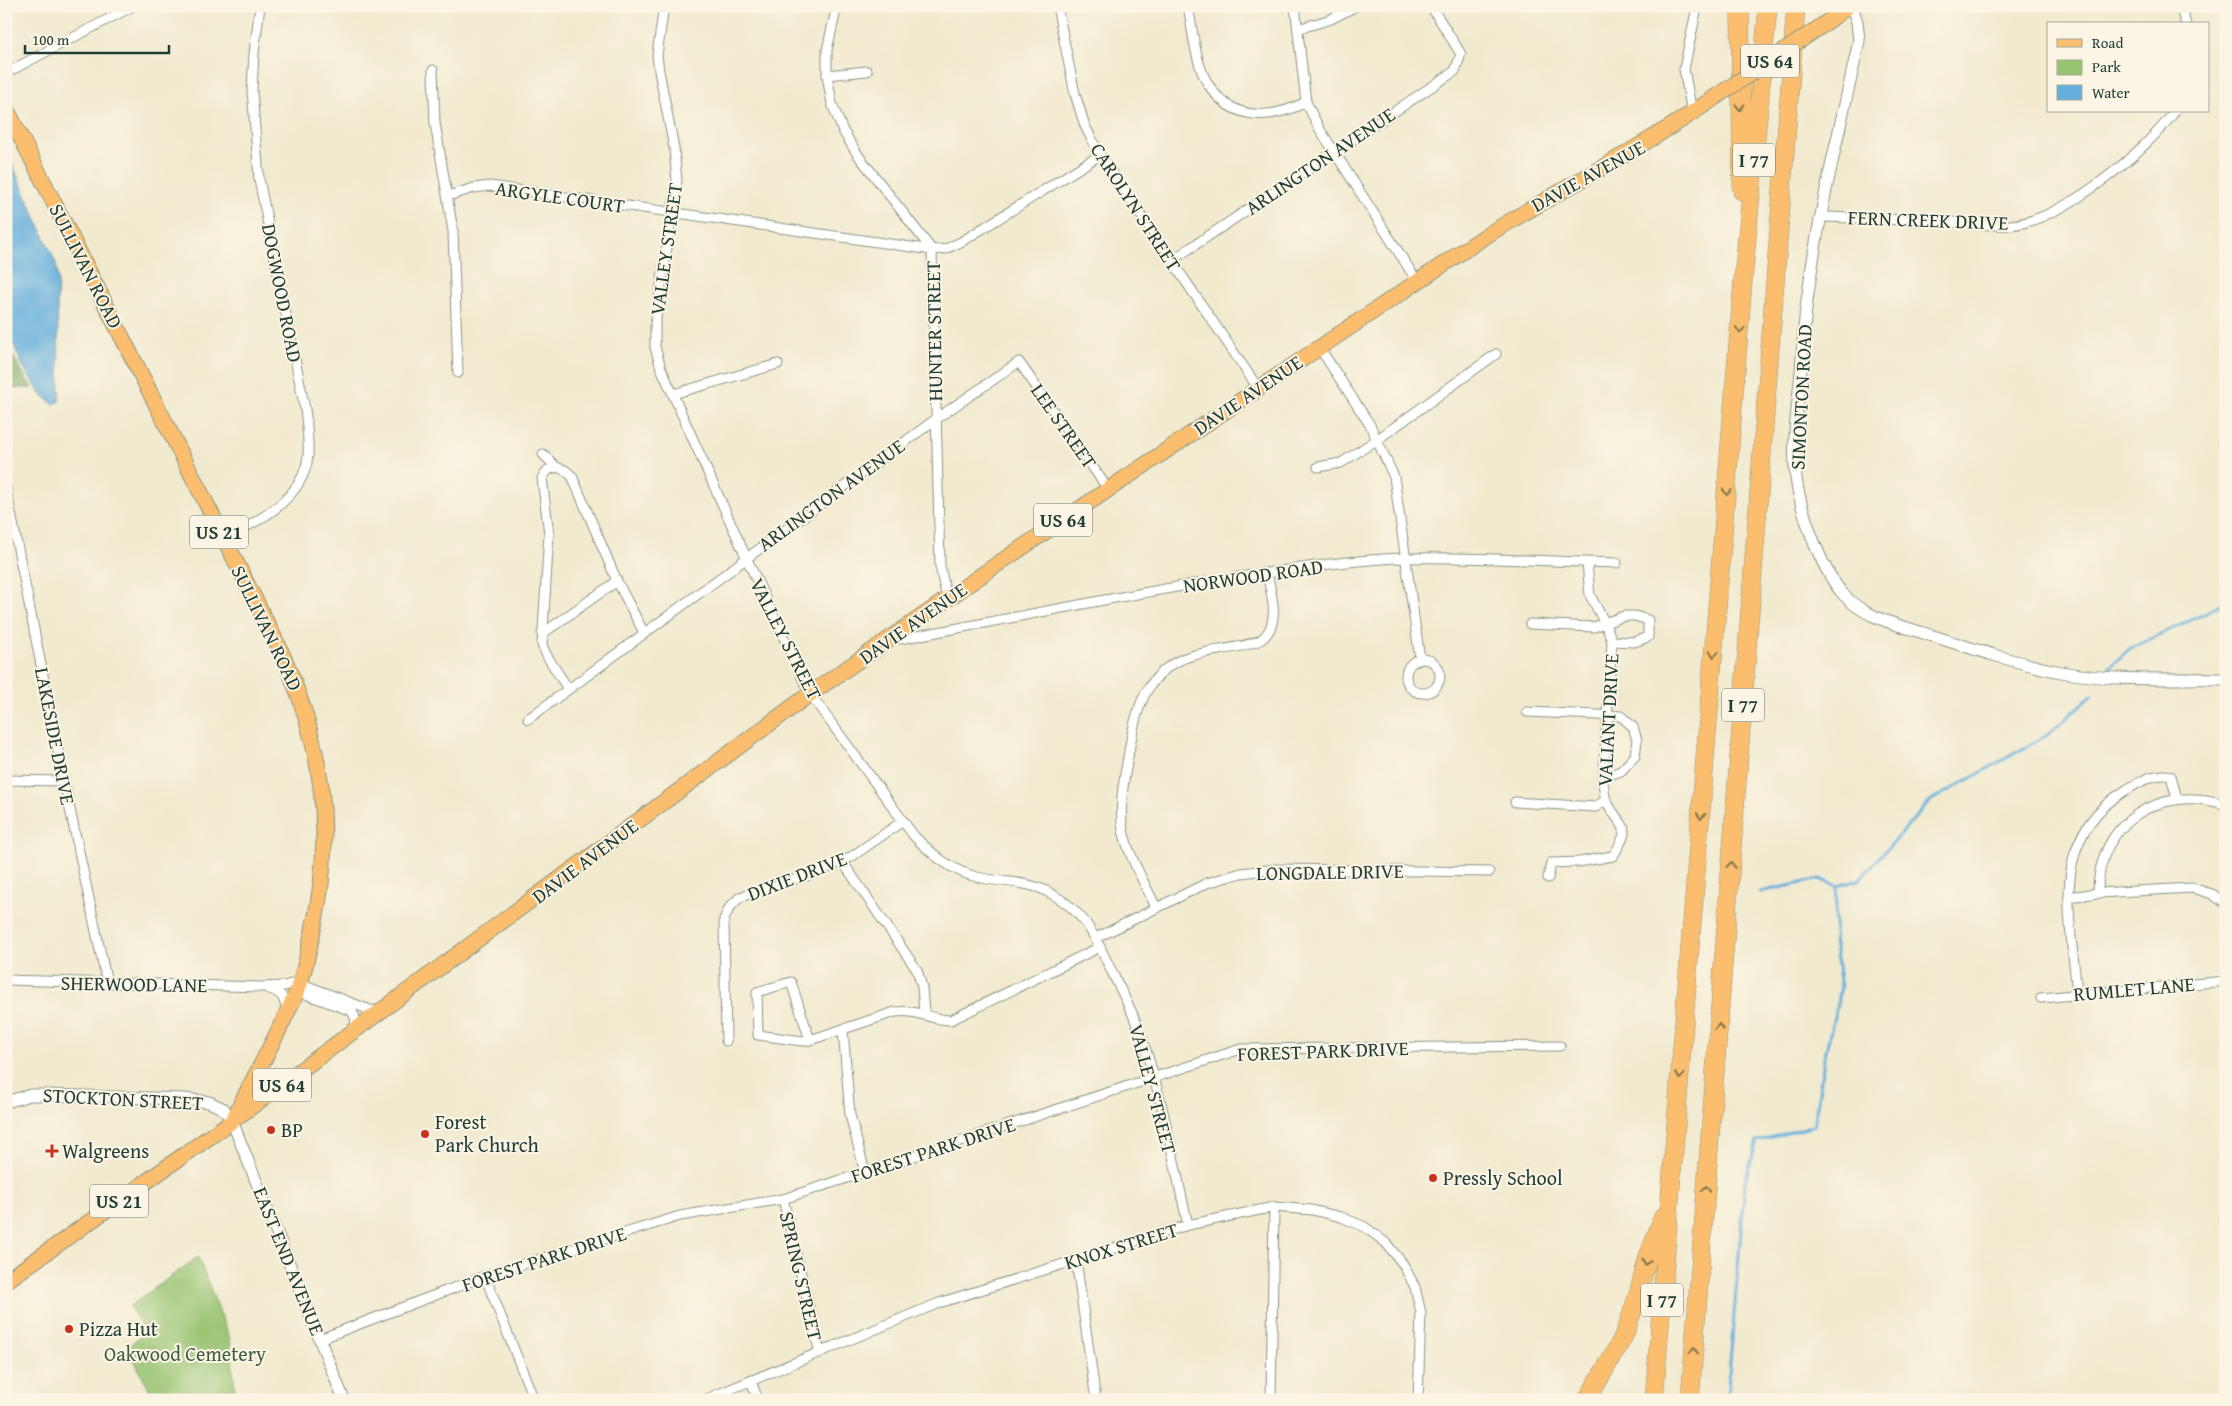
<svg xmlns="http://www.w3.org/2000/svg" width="2232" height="1406" viewBox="0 0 2232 1406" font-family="'Gentium Book Plus',serif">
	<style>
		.green { fill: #97c371; stroke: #5b8052 }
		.forest { fill: #79a963; stroke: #4c734c }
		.water { fill: #64afdc; stroke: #427688 }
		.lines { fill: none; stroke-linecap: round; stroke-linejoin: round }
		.stream { stroke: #64afdc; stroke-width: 3 }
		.minor-casing { stroke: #889482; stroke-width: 11 }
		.tertiary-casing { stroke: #889482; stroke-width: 13 }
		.primary-casing { stroke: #889482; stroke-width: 17 }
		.motorway-casing { stroke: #889482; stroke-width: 19 }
		.minor { stroke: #fff; stroke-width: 9 }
		.tertiary { stroke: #fff; stroke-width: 11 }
		.primary { stroke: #fbbe6e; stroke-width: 15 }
		.motorway { stroke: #fbbe6e; stroke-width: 18 }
		.primary-bridge-casing { stroke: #889482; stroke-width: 17; stroke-linecap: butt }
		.primary-bridge { stroke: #fbbe6e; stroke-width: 15 }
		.oneway { stroke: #82774e }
		.poi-dot { fill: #c8321e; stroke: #fcf5e5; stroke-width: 2 }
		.labels { text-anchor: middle; stroke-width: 4; stroke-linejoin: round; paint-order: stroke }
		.shield { fill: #fcf5e5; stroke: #617469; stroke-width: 1 }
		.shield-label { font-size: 19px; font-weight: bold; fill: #1f3d34 }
		.street-label { font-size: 20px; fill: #1f3d34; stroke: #fcf5e5 }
		.poi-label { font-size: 20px; fill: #1f3d34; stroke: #fcf5e5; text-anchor: start }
		.park-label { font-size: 20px; fill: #3d5e43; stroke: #fcf5e5 }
	</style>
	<rect width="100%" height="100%" fill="#fcf5e5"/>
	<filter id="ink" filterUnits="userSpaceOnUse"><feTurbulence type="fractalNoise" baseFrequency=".02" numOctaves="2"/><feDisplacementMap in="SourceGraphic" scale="10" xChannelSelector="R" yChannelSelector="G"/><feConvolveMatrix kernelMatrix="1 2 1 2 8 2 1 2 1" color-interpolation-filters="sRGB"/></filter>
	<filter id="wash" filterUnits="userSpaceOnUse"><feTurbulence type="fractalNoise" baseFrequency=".0096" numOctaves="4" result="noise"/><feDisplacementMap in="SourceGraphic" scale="20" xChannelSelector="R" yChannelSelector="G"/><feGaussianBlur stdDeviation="1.12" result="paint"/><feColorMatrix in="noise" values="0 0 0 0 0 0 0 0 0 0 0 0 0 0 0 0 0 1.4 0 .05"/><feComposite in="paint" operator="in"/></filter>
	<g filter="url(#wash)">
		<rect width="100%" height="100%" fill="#f1eacf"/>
		<polygon class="green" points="198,1257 230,1339 236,1400 155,1400 127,1347 145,1333 130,1306"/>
		<polygon class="forest" points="6,344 32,388 6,389"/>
		<polygon class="water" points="6,150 56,263 58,280 57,303 60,392 59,402 53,404 40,393 23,367 6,327"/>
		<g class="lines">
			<g class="stream">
				<polyline points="2109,668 2129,649 2206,613 2226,600"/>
				<polyline points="1760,892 1820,879 1837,886"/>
				<polyline points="1727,1400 1745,1181 1757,1141 1814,1126 1824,1059 1841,987 1834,939 1837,886 1859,880 1930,801 2049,734 2092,695"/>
			</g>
		</g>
	</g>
	<g filter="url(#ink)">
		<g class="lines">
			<g class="minor-casing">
				<g id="minor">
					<path d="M664,6L657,55L659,71L674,148L677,181L655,325V347L661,368L746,557L810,694L914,836C932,854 951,871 977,877C1001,883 1027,880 1050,893C1086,912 1095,937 1112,972C1121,991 1132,1010 1139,1030C1162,1093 1173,1160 1188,1225"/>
					<polyline points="837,6 827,50 827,75 832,104 843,131 858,155 932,250 940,566 946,595 948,598"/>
					<polyline points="1057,6 1075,94 1085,126 1100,155 1258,388"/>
					<path d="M1188,6C1193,31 1195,63 1208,84C1232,122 1271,120 1306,102"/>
					<polyline points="1295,6 1306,102 1319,128 1417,281"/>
					<polyline points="2180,6 2186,24"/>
					<polyline points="1298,29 1331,19 1356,6"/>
					<polyline points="433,70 435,123 453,231 458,373"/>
					<polyline points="6,73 133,6"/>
					<polyline points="827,75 867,71"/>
					<polyline points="1692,113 1684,69 1696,12"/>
					<polyline points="448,196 474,188 490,186 932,250 945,249 961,242 1100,155"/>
					<path d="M1821,217C1864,218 1907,220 1950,222C1969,223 1991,226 2010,225C2062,221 2145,152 2175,111"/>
					<polyline points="1171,261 1455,71 1461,54 1431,6"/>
					<polyline points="1319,347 1370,425 1394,477 1420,659"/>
					<polyline points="673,394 778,364"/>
					<polyline points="543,454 556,467 565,470 572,476 617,581 644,633"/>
					<polyline points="556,467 548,470 542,478 549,534 542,645 547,656 568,689"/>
					<polyline points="1318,467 1341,463 1378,439 1496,354"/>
					<polyline points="6,488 64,781 107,983"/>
					<path d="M222,537C257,524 304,498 308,456C309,440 307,425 305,409L259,179L252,90L254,53L260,6"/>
					<polyline points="1530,624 1594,627 1624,616 1635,616 1648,620 1648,637 1634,642 1612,641"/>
					<polyline points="542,634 617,581"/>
					<path d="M897,635L900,639C1020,617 1139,591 1260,574C1308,567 1357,559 1406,558C1476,556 1546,562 1617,563"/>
					<circle cx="1423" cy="676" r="17"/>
					<polyline points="1527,712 1621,716 1633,727 1637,740 1635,756 1621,771 1603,777"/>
					<polyline points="528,719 936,419 1019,362 1108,489"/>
					<polyline points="6,780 64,781"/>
					<polyline points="1515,802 1596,807 1605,800"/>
					<polyline points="842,861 917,970 922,987 924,1013"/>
					<path d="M1548,878L1551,863L1579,862L1613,856C1635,822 1620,829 1607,802C1604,796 1604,789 1603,782L1612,641L1605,623L1590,595L1587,563"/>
					<path d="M2098,893C2097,822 2161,783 2226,805"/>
					<polyline points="2069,897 2098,893 2192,888 2212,894 2226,904"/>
					<path d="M1156,907C1144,882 1129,857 1123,830C1119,808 1123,785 1127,763C1134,722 1139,680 1180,660C1201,649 1251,649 1263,638C1281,622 1271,593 1267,573"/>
					<polyline points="1096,938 1207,883 1241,873 1276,869 1489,872"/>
					<polyline points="6,980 262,987 285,986 297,982 370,1010 379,1011"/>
					<path d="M269,989C282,992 286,1000 286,1012"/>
					<polyline points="297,991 352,1011 356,1020 354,1030"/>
					<path d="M2077,994C2071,918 2047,838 2126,790C2140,782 2154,772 2171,776L2177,799"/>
					<polyline points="2041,998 2226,981"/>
					<polyline points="843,1029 850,1115 865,1172"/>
					<path d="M810,1040L791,982L757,992L758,1035L802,1041L810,1040L895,1012C919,1009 929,1020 951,1020L1100,947"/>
					<polyline points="726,1041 724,919 730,907 740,897 821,871 851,857 903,821"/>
					<polyline points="783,1199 820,1353"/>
					<polyline points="1076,1260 1096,1400"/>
					<polyline points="485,1276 534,1400"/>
					<polyline points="320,1339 485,1276 680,1216 783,1199 1241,1049 1560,1046"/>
					<polyline points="751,1381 758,1400"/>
					<polyline points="704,1400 939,1303 1188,1225 1274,1207 1312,1210 1341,1217 1365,1227 1386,1243 1403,1264 1415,1287 1421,1313 1418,1400"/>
					<polyline points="1271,1400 1274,1207"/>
				</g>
			</g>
			<g class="tertiary-casing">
				<g id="tertiary">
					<path d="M1852,6L1857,22L1859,41C1841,125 1819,209 1808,294C1804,319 1803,346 1801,371C1798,403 1793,436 1795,468C1797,503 1820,568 1843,594C1865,619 1900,625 1930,635C1973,649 2016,663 2061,672C2115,682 2171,678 2226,679"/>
					<polyline points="6,1102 30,1095 47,1095 184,1099 209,1102 224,1109 232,1121 344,1400"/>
				</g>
			</g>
			<g class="primary-casing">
				<g id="primary">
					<polyline points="1823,25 1848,6"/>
					<path d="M6,108L279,647C322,740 336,829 313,930C309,949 305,971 298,989C279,1033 255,1075 234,1118"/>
					<path d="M6,1281L232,1121L810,694L1005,559L1481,239C1559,190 1641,149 1717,96"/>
				</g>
			</g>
			<g class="motorway-casing">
				<g id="motorway">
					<polyline points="1740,6 1742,191"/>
					<polyline points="1587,1400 1624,1336 1637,1298 1648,1257 1663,1217"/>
					<polyline points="1654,1400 1743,281 1768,6"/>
					<polyline points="1690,1400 1796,6"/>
				</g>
			</g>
			<use href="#minor" class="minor"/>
			<use href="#tertiary" class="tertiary"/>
			<use href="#primary" class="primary"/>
			<use href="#motorway" class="motorway"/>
			<g class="primary-bridge-casing">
				<polyline id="primary-bridge" points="1717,96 1823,25"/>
			</g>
			<use href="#primary-bridge" class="primary-bridge"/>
		</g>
		<defs><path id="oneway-chevron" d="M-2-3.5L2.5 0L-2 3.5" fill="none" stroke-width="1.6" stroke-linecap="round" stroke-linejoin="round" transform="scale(1.25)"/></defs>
		<g class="oneway">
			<use href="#oneway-chevron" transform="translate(1740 107) rotate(89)"/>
			<use href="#oneway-chevron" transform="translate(1740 330) rotate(95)"/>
			<use href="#oneway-chevron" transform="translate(1727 492) rotate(95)"/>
			<use href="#oneway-chevron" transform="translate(1714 654) rotate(95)"/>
			<use href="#oneway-chevron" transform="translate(1701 816) rotate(95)"/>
			<use href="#oneway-chevron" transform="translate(1731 865) rotate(-86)"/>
			<use href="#oneway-chevron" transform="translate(1719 1027) rotate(-86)"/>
			<use href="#oneway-chevron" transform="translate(1680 1076) rotate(95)"/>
			<use href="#oneway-chevron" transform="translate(1706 1189) rotate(-85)"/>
			<use href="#oneway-chevron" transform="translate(1646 1262) rotate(106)"/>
			<use href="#oneway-chevron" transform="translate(1694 1351) rotate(-85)"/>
		</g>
	</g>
	<g class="poi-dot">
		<circle cx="271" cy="1130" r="5"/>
		<circle cx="425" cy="1134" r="5"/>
		<path d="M49.5 1143.5h5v5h5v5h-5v5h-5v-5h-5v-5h5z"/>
		<circle cx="1433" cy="1178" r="5"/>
		<circle cx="69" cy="1329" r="5"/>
	</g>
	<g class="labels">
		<g class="shield">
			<rect x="1741" y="44.5" width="58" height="33" rx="4"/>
			<rect x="1733" y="143.5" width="42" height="33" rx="4"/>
			<rect x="1034" y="503.5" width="58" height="33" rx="4"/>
			<rect x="190" y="515.5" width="58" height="33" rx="4"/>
			<rect x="1722" y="688.5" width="42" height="33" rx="4"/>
			<rect x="253" y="1068.5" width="58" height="33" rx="4"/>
			<rect x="90" y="1184.5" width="58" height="33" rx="4"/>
			<rect x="1641" y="1283.5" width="42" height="33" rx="4"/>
		</g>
		<g class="shield-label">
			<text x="1770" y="68">US 64</text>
			<text x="1754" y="167">I 77</text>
			<text x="1063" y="527">US 64</text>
			<text x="219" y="539">US 21</text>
			<text x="1743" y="712">I 77</text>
			<text x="282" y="1092">US 64</text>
			<text x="119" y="1208">US 21</text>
			<text x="1662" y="1307">I 77</text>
		</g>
		<g class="street-label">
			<text transform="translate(1320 161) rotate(-34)" y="7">ARLINGTON AVENUE</text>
			<text transform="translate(1588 176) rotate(-29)" y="7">DAVIE AVENUE</text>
			<text transform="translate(560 197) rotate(8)" y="7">ARGYLE COURT</text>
			<text transform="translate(1136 207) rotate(57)" y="7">CAROLYN STREET</text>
			<text transform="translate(1928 220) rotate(2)" y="7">FERN CREEK DRIVE</text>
			<text transform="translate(666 249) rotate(-82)" y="7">VALLEY STREET</text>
			<text transform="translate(86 266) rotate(63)" y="7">SULLIVAN ROAD</text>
			<text transform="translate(282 293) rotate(79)" y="7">DOGWOOD ROAD</text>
			<text transform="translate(934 331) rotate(-91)" y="7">HUNTER STREET</text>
			<text transform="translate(1248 395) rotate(-34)" y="7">DAVIE AVENUE</text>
			<text transform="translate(1801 397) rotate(-87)" y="7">SIMONTON ROAD</text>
			<text transform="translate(1064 426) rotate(55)" y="7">LEE STREET</text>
			<text transform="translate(831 495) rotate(-36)" y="7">ARLINGTON AVENUE</text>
			<text transform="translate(1253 576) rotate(-8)" y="7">NORWOOD ROAD</text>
			<text transform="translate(913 623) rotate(-35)" y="7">DAVIE AVENUE</text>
			<text transform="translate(267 628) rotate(64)" y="7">SULLIVAN ROAD</text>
			<text transform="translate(786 639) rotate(63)" y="7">VALLEY STREET</text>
			<text transform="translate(1608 720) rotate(-87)" y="7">VALIANT DRIVE</text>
			<text transform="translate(55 736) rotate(79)" y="7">LAKESIDE DRIVE</text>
			<text transform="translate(585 861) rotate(-37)" y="7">DAVIE AVENUE</text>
			<text transform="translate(1330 872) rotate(-1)" y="7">LONGDALE DRIVE</text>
			<text transform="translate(797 876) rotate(-21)" y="7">DIXIE DRIVE</text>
			<text transform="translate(134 984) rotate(1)" y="7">SHERWOOD LANE</text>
			<text transform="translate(2134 989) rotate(-5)" y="7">RUMLET LANE</text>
			<text transform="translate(1323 1051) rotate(-2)" y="7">FOREST PARK DRIVE</text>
			<text transform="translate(1153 1089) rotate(75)" y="7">VALLEY STREET</text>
			<text transform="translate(123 1099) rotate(3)" y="7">STOCKTON STREET</text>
			<text transform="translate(933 1150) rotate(-18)" y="7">FOREST PARK DRIVE</text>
			<text transform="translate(1121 1246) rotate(-17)" y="7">KNOX STREET</text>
			<text transform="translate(544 1259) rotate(-18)" y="7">FOREST PARK DRIVE</text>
			<text transform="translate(289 1261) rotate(68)" y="7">EAST END AVENUE</text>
			<text transform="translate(801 1276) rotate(77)" y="7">SPRING STREET</text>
		</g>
		<g class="poi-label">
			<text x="435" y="1129">Forest<tspan x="435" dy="23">Park Church</tspan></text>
			<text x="281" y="1137">BP</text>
			<text x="62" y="1158">Walgreens</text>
			<text x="1443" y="1185">Pressly School</text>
			<text x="79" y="1336">Pizza Hut</text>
		</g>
		<g class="park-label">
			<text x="185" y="1361">Oakwood Cemetery</text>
		</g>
	</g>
	<rect width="2232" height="1406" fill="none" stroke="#fcf5e5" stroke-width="25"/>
	<rect x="2047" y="22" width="162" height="90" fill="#fcf5e5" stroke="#a4ab9e"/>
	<rect x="2057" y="39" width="25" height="8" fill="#fbbe6e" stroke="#a4ab9e"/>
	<text x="2092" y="48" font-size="15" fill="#1f3d34">Road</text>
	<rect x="2057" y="60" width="25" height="15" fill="#97c371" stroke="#a4ab9e"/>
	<text x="2092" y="72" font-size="15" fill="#1f3d34">Park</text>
	<rect x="2057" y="85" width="25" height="15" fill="#64afdc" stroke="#a4ab9e"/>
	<text x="2092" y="98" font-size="15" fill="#1f3d34">Water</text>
	<path d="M25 45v8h144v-8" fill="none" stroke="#1f3d34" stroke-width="2.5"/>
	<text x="32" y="45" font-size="15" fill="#1f3d34" stroke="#fcf5e5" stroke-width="4" paint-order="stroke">100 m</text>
</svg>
